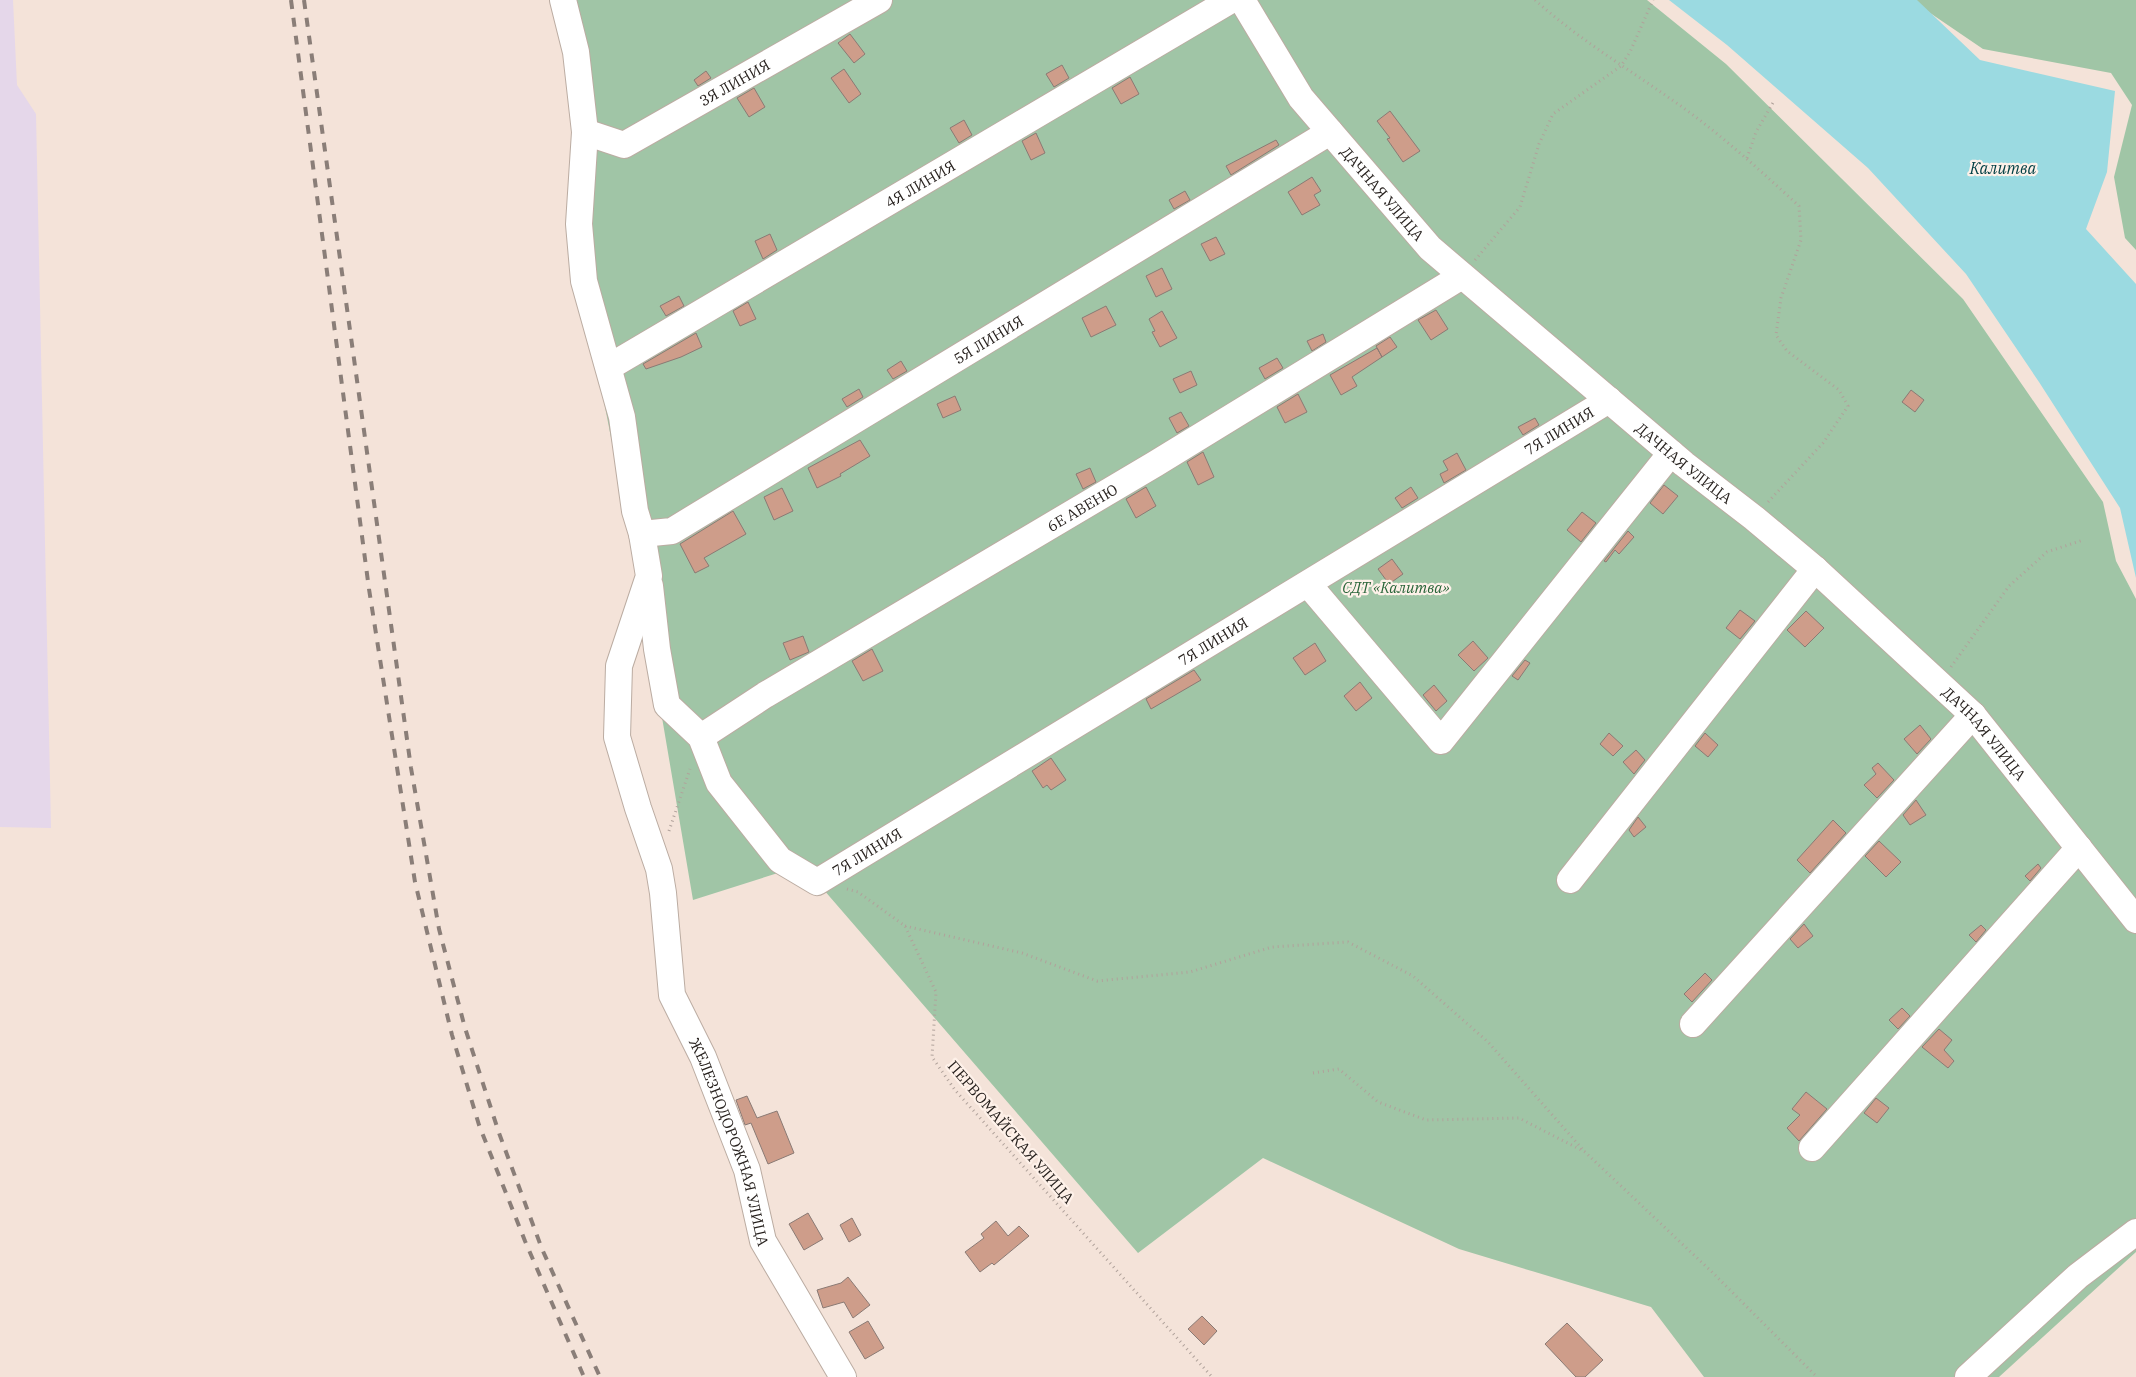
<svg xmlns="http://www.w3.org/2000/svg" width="2136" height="1377" font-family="'IBM Plex Serif',serif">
	<rect width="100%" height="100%" fill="#f4e3d9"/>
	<path fill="#e5d7ea" d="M0 0H13L17 85 36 114 51 828 0 827Z"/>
	<path fill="#a0c5a6" d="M552 0H1647L1726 64 1963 299 2103 502 2116 561 2136 599V1252L1999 1377H1704L1651 1307 1459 1249 1263 1158 1138 1253 817 882 781 872 693 900 637 570 575 254 584 109Z
		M1911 0H2136V250L2125 238 2114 177 2132 105 2111 73 1983 49Z"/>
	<path fill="#9bdae1" d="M1669 0H1917L1980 60 2115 91 2107 172 2086 229 2136 284V578L2120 508 2039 382 1966 274 1868 168 1727 45Z"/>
	<path fill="#ce9d8a" stroke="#8a7a74" d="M850 34 865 54 854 63 838 43Z
		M1062 65 1069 78 1054 87 1046 74Z
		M844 69 861 94 849 103 831 78Z
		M706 71 711 78 698 86 694 80Z
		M1130 77 1139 94 1121 104 1112 88Z
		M754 88 765 107 749 117 737 98Z
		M1390 111 1420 151 1403 162 1387 139 1390 138 1377 121Z
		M964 120 972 135 959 143 950 128Z
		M1036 133 1045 153 1031 160 1022 141Z
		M1276 140 1279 145 1231 175 1226 166Z
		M1312 177 1321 191 1314 195 1320 205 1302 215 1288 192Z
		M1185 191 1190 200 1174 209 1169 200Z
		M770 234 777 250 763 259 755 241Z
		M1216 237 1225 254 1210 261 1201 244Z
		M1162 268 1172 289 1156 297 1146 276Z
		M679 296 684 306 666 316 660 306Z
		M748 302 756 319 740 326 733 311Z
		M1106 306 1116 325 1091 337 1082 318Z
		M1436 310 1448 329 1431 340 1418 320Z
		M1162 311 1177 338 1160 347 1152 332 1155 331 1149 319Z
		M696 333 702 347 681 357 646 369 643 364Z
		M1323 334 1326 342 1312 351 1307 341Z
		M1390 337 1397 347 1382 357 1376 346Z
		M1377 348 1382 357 1352 377 1357 386 1341 395 1330 375Z
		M1277 358 1283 368 1265 379 1259 368Z
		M901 361 907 371 893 379 887 370Z
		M1191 371 1197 385 1180 393 1173 379Z
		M859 389 863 397 847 407 842 399Z
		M1911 390 1924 400 1915 412 1902 402Z
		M1298 394 1307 412 1285 423 1277 407Z
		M955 396 961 410 943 418 937 404Z
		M1181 412 1189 426 1177 433 1169 418Z
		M1535 418 1539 425 1523 435 1518 427Z
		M860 440 870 456 840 474 841 476 817 488 808 468Z
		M1203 452 1214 477 1198 485 1187 462Z
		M1457 453 1466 470 1444 483 1440 474 1448 470 1443 461Z
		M1090 468 1096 482 1083 489 1076 474Z
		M1664 485 1678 496 1663 514 1650 503Z
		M1146 487 1156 506 1136 518 1126 499Z
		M1411 487 1418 498 1402 508 1395 498Z
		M782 488 793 511 774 520 764 497Z
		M733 511 746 534 704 558 709 566 695 573 680 544Z
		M1582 512 1596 523 1581 542 1567 530Z
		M1628 531 1634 537 1619 554 1615 550 1606 562 1604 561Z
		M1392 559 1403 574 1389 584 1378 569Z
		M1740 610 1755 621 1740 639 1726 628Z
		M1806 611 1824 628 1805 647 1787 630Z
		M803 636 809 652 790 660 783 643Z
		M1473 641 1488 658 1474 671 1458 655Z
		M1315 643 1326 661 1305 675 1293 658Z
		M872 649 883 671 863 681 852 661Z
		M1525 660 1530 663 1518 680 1512 676Z
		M1194 670 1201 680 1151 709 1146 699Z
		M1360 682 1372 698 1356 711 1344 696Z
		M1434 685 1447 701 1436 711 1423 695Z
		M1920 725 1931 739 1917 754 1904 739Z
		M1609 733 1623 746 1613 756 1600 744Z
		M1705 733 1718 745 1708 757 1695 746Z
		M1636 750 1645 760 1634 774 1623 762Z
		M1051 758 1066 780 1051 790 1047 785 1043 788 1032 771Z
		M1878 763 1894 780 1877 798 1864 785 1876 774 1872 768Z
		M1916 800 1926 815 1910 825 1903 815Z
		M1638 817 1646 827 1634 837 1629 830Z
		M1833 820 1846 833 1810 873 1797 860Z
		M1879 841 1901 862 1886 877 1865 856Z
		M2038 864 2041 868 2030 881 2025 876Z
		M1804 924 1813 936 1798 948 1790 939Z
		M1981 925 1986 930 1976 942 1969 935Z
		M1705 973 1712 980 1692 1002 1684 994Z
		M1902 1008 1910 1016 1898 1029 1889 1020Z
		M1939 1029 1952 1040 1944 1050 1954 1061 1948 1068 1922 1047Z
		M1806 1092 1827 1109 1799 1141 1787 1128 1800 1115 1792 1109Z
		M747 1096 757 1118 777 1111 794 1153 768 1164 751 1123 745 1125 736 1100Z
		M1876 1098 1889 1108 1877 1123 1864 1113Z
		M808 1213 823 1239 804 1250 789 1224Z
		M852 1218 861 1235 849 1242 840 1225Z
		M996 1221 1008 1236 1019 1226 1029 1236 994 1265 992 1263 980 1272 965 1252 984 1238 981 1234Z
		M848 1277 870 1305 853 1318 844 1302 823 1308 817 1290 841 1283Z
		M1202 1316 1217 1331 1204 1345 1188 1329Z
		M868 1321 884 1348 865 1359 849 1332Z
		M1567 1323 1603 1360 1585 1377H1576L1545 1344Z"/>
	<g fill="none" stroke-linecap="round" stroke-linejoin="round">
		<g stroke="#bbaca2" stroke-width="28">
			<g id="minor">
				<path id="s1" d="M563 0 576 52 585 132 579 224 584 281 622 417 635 511 642 534 649 576 619 666 617 737 638 808 659 869 663 893 672 995 703 1057 747 1170 763 1241 843 1377"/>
				<path id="s2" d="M1242 0 1301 98 1430 248 1684 464 1754 518 1815 569 1973 715 2136 920"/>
				<path id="s3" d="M585 132 624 145 879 0"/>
				<path id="s4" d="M609 367 1231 0"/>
				<path id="s5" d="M642 534 672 531 1330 132"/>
				<path d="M1308 584 1441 741 1671 453"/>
				<path id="s6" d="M650 586 657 649 667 705 701 737 719 783 780 860 817 882 1609 400"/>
				<path id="s7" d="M701 737 765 695 1155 464 1462 276"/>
				<path d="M1570 880 1815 569"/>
				<path d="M1693 1024 1973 715"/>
				<path d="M1812 1148 2079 848"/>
				<path d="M1968 1377 2078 1276 2136 1232"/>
			</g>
		</g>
		<path stroke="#b0a29b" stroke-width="3" stroke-dasharray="1 4" stroke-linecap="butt" d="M1535 0C1583 43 1637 74 1689 112 1728 141 1763 173 1799 206L1801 240 1781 298 1776 335 1787 351 1839 390 1848 406 1823 443 1768 502
			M1747 158 1756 132 1774 101
			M1475 260 1520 207 1539 144 1553 114 1621 66 1630 52 1653 0
			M1951 667 2009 586 2047 552 2083 540
			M669 831 690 769
			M847 889 858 892 905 926 936 992 932 1057 955 1090 1212 1377
			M905 926 1022 953 1097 981 1190 972 1272 947 1348 942 1413 976 1488 1042 1585 1152
			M1313 1073 1339 1069 1378 1102 1426 1120 1519 1118 1585 1152 1713 1273 1817 1377"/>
		<use href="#minor" stroke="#fff" stroke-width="26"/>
		<path stroke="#8a7e78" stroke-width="4" stroke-dasharray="9 9" stroke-linecap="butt" d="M291 0 369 589 415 882 452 1035 479 1125 525 1241 584 1377
			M304 0 411 768 439 929 465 1028 499 1133 542 1249 600 1377"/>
	</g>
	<g text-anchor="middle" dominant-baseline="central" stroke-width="4.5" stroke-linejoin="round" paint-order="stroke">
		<g font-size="15" fill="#241e1b" stroke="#fef1e9">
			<text stroke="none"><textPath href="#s3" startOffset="168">3Я ЛИНИЯ</textPath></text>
			<text stroke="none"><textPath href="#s4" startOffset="361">4Я ЛИНИЯ</textPath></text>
			<text stroke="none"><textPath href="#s2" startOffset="240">ДАЧНАЯ УЛИЦА</textPath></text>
			<text stroke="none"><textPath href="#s5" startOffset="400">5Я ЛИНИЯ</textPath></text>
			<text stroke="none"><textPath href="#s6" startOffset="1226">7Я ЛИНИЯ</textPath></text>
			<text stroke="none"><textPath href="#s2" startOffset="645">ДАЧНАЯ УЛИЦА</textPath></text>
			<text stroke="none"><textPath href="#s7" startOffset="445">6Е АВЕНЮ</textPath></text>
			<text stroke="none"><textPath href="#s6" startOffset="821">7Я ЛИНИЯ</textPath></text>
			<text stroke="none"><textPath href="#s2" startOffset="1050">ДАЧНАЯ УЛИЦА</textPath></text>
			<text stroke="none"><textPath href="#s6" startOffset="416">7Я ЛИНИЯ</textPath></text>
			<text transform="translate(1011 1132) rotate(49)">ПЕРВОМАЙСКАЯ УЛИЦА</text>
			<text stroke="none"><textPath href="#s1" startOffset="1176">ЖЕЛЕЗНОДОРОЖНАЯ УЛИЦА</textPath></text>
		</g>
		<g font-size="15" font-style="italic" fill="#286438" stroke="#fef1e9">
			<text x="1396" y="587">СДТ «Калитва»</text>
		</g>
		<g font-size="16" font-style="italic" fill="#003e43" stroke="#fef1e9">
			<text x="2003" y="168">Калитва</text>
		</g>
	</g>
</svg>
